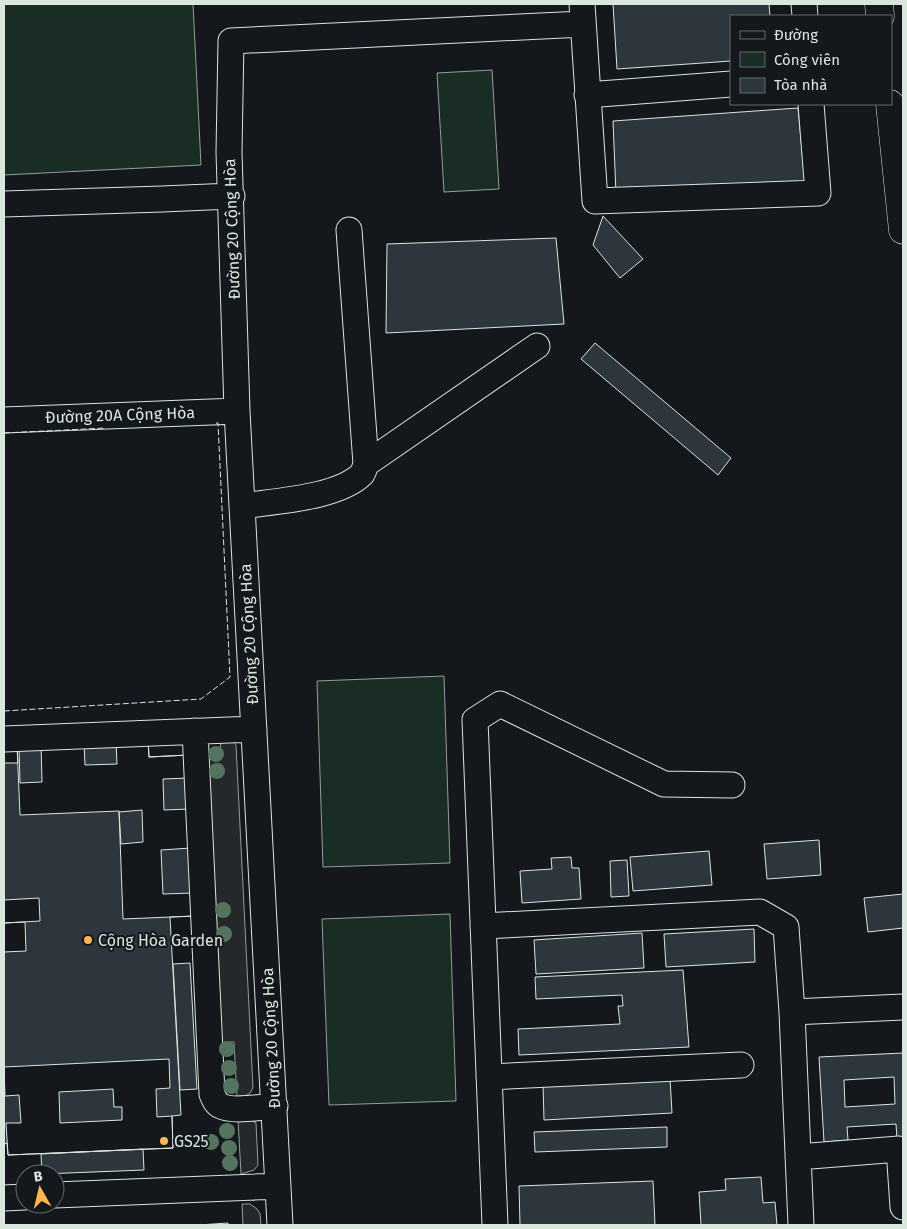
<svg xmlns="http://www.w3.org/2000/svg" width="907" height="1229" font-family="'Fira Sans',sans-serif">
	<rect width="100%" height="100%" fill="#14181c"/>
	<path fill="#1a2d24" stroke="#939e99" d="M4 4H193L201 165 4 175Z
		M492 70 499 189 444 192 437 73Z
		M444 676 450 863 323 867 317 681Z
		M450 914 456 1101 329 1105 322 919Z"/>
	<path fill="#24282b" stroke="#939e99" d="M220 735 231 738 236 745 253 1088 250 1093 244 1097 237 1098 234 1042 215 1043 201 756 221 755Z
		M238 1119 251 1120 256 1123 258 1165 254 1170 241 1174Z
		M242 1204H250L257 1209 260 1214 261 1225H243Z"/>
	<path fill="#2c363c" stroke="#d8e6dc" fill-rule="evenodd" d="M613 4H769L770 16H731V61L617 69Z
		M798 108 805 183 616 194 613 121Z
		M603 216 643 259 620 278 593 245Z
		M556 238 564 324 386 333 387 244Z
		M595 343 731 458 718 475 581 359Z
		M148 739 149 757 188 755 195 916 170 917 181 1115 172 1116 173 1148 8 1155 7 1143 4 1144V763H18L17 745Z
		M148 739 149 757 188 755 195 916 123 919 119 811 20 815 17 745Z
		M116 741 117 764 85 765 84 743Z
		M41 744 42 782 20 783 19 746Z
		M188 778 189 809 164 810 163 779Z
		M142 810 143 842 121 844 119 812Z
		M819 840 821 875 767 879 764 844Z
		M191 848 193 893 163 894 161 850Z
		M709 851 712 885 633 891 630 857Z
		M571 857 572 868H579L581 899 522 903 520 871 552 869 551 858Z
		M627 860 629 896 611 897 610 861Z
		M903 894V928L868 932 864 898Z
		M39 898 40 921 4 923V900Z
		M25 922 26 951 4 952V923Z
		M754 929 755 962 666 967 664 934Z
		M642 933 644 968 536 974 534 940Z
		M190 963 197 1089 180 1090 173 964Z
		M683 970 689 1047 519 1055 518 1029 620 1024 618 1006H623L622 995 536 999 535 977Z
		M903 1053V1139H897L896 1124 847 1127 848 1140 824 1142 819 1057ZM894 1077 895 1104 845 1107 844 1080Z
		M169 1059 170 1088 156 1089 157 1117 172 1116 173 1148 8 1155 6 1123H21L19 1095 5 1096 4 1067Z
		M670 1078 672 1113 544 1120 543 1084Z
		M113 1089 114 1107H122V1120L60 1123 59 1092Z
		M667 1127V1147L535 1152 534 1132Z
		M143 1149 144 1170 42 1174 41 1154Z
		M761 1177 763 1203 775 1202 777 1225H701L699 1192 726 1190 725 1179Z
		M653 1181 655 1225H520L519 1186Z
		M228 1223V1225H199Z"/>
	<g fill="none" stroke-linecap="round" stroke-linejoin="round">
		<g stroke="#d8e6dc" stroke-width="27">
			<path id="minor" d="M582 4 595 201 818 193 811 104
				M804 4 805 16
				M587 95 731 84
				M4 204 162 199 232 196
				M4 420 237 411
				M366 464 537 346
				M242 506C275 501 338 498 362 474 364 471 365 467 366 464L349 230
				M195 731 212 1094C214 1099 216 1104 221 1106 232 1112 262 1107 275 1106
				M4 739 254 729
				M483 926 760 912 786 927 792 1012 801 1225
				M792 1012 903 1007
				M489 1077 741 1065
				M798 1157 899 1149 903 1207
				M55 1195 278 1186
				M4 1198 25 1197
				M280 1225 237 411 229 152 231 41 583 24
				M495 1225 475 720 500 704 664 784 732 785"/>
		</g>
		<g stroke="#d8e6dc" stroke-width="29">
			<path id="major" d="M879 4 880 16
				M890 104 903 230"/>
		</g>
		<use href="#minor" stroke="#14181c" stroke-width="25"/>
		<use href="#major" stroke="#14181c" stroke-width="28"/>
		<path stroke="#d8e6dc" stroke-width="1" stroke-dasharray="6 2.5" stroke-linecap="butt" d="M4 433 106 428
			M4 711 201 699 230 677 218 423H216"/>
	</g>
	<g fill="#55745f">
		<circle cx="216" cy="754" r="8"/>
		<circle cx="217" cy="771" r="8"/>
		<circle cx="223" cy="910" r="8"/>
		<circle cx="224" cy="934" r="8"/>
		<circle cx="227" cy="1049" r="8"/>
		<circle cx="229" cy="1068" r="8"/>
		<circle cx="231" cy="1086" r="8"/>
		<circle cx="227" cy="1131" r="8"/>
		<circle cx="211" cy="1142" r="8"/>
		<circle cx="229" cy="1148" r="8"/>
		<circle cx="230" cy="1163" r="8"/>
	</g>
	<g fill="#ffb74d" stroke="#14181c" stroke-width="2">
		<circle cx="88" cy="940" r="5"/>
		<circle cx="164" cy="1141" r="5"/>
	</g>
	<g text-anchor="middle" dominant-baseline="central" stroke-width="4" stroke-linejoin="round" paint-order="stroke">
		<g font-size="16" fill="#d8e6dc" stroke="#14181c">
			<text transform="translate(232 229) rotate(-92)">Đường 20 Cộng Hòa</text>
			<text transform="translate(120 415) rotate(-2)">Đường 20A Cộng Hòa</text>
			<text transform="translate(249 634) rotate(-93)">Đường 20 Cộng Hòa</text>
			<text transform="translate(271 1038) rotate(-93)">Đường 20 Cộng Hòa</text>
		</g>
		<g font-size="16" fill="#d8e6dc" stroke="#14181c" text-anchor="start">
			<text x="98" y="940">Cộng Hòa Garden</text>
			<text x="174" y="1141">GS25</text>
		</g>
	</g>
	<rect width="907" height="1229" fill="none" stroke="#d8e6dc" stroke-width="10"/>
	<rect x="730" y="15" width="162" height="90" fill="#14181c" stroke="#626a69"/>
	<rect x="740" y="31" width="25" height="8" fill="#14181c" stroke="#626a69"/>
	<text x="774" y="40" font-size="15" fill="#d8e6dc">Đường</text>
	<rect x="740" y="52" width="25" height="15" fill="#1a2d24" stroke="#626a69"/>
	<text x="774" y="65" font-size="15" fill="#d8e6dc">Công viên</text>
	<rect x="740" y="78" width="25" height="15" fill="#2c363c" stroke="#626a69"/>
	<text x="774" y="90" font-size="15" fill="#d8e6dc">Tòa nhà</text>
	<g transform="translate(40 1189) rotate(352)"><circle r="24" fill="#14181c" stroke="#626a69"/>
	<path d="M0-4L9 19L0 12L-9 19Z" fill="#ffb74d"/>
	<text y="-8" font-size="14" font-weight="bold" text-anchor="middle" fill="#d8e6dc">B</text>
	</g>
</svg>
